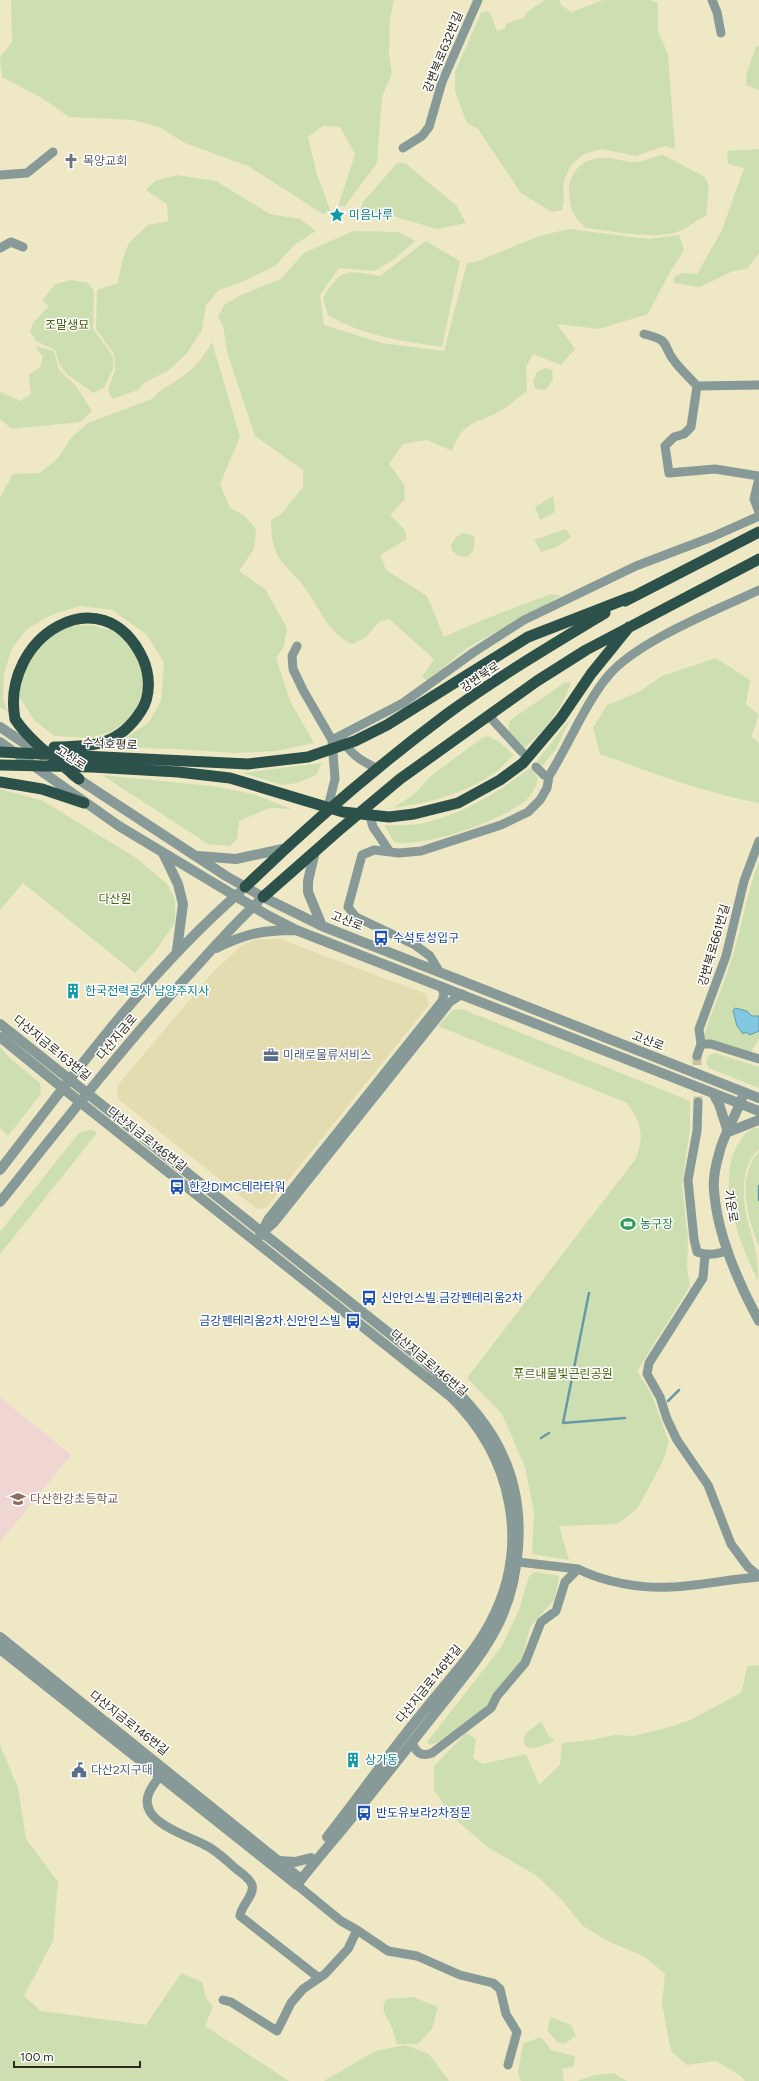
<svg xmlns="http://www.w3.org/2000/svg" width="759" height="2081" font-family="Figtree,'Noto Sans KR',sans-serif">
	<rect width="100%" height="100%" fill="#eee8c5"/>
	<path fill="#e4dcb1" d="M257 939H280L426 994 429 1005 266 1208 257 1209 118 1099 117 1086 214 971 241 946Z"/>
	<path fill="#f0d6d3" d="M0 1397 71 1455 0 1542Z"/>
	<path fill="#cddfb0" d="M11 0H394L390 19 389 54 392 73 382 97 377 163 345 206 338 207 355 154 340 127 323 126 308 137 317 175 331 212 323 214 248 166 185 143 161 128 133 120 69 117 42 98 2 77 0 57 12 42Z
		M545 0H559L562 6 572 12 603 0H650L658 3V32L668 54 675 149 664 146 636 156 602 149 584 154 571 165 563 183 564 200 562 210 552 212 521 193 478 129 467 123 455 91V72L481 13 488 11C494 18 493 25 498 31L505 28 507 23 523 18 527 12Z
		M756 46H759V90L746 85 747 73Z
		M759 149V253L747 269 733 271 700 287 674 283V277L682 273 697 274 722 230 744 168 728 164 727 151Z
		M663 155 705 177 709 187 706 216C697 220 690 226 682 230 659 241 611 231 586 228 574 219 570 209 569 194 568 174 581 158 602 158 612 157 623 162 633 162 642 163 653 156 663 155Z
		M398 162 406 164 456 205 466 223 437 229 379 212H360L363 202Z
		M177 175 216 181 270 214 300 219 316 231 294 245 275 266 242 282 219 290 206 305 202 330 187 353 169 370 144 383 138 390 112 399 108 390 115 370 114 354 96 329 97 290 118 283 122 261 129 243 148 225 168 221 167 204 146 190 155 181Z
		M569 229 649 239 679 235 684 250 669 274 648 314 599 329 557 324 575 349 561 365 533 354 526 367 527 391C519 397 511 404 502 410 477 425 464 418 452 451L427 440 403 444 389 464 404 484 405 499 390 515 404 529 407 539 380 555 386 570 427 596 444 637 485 619 551 594 561 596 467 648 427 681 422 677 434 659 389 619 379 622 366 637 353 644C328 636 318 603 302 584 295 575 283 566 278 556 272 545 271 532 271 520L282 513 303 487V470L255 436 227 352 223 325 218 317 224 305 241 295 281 279 304 253 353 231 399 232 415 241 393 260 374 271 339 268 320 295 324 325 382 343 444 351 467 263 478 261 539 236Z
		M426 241 460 261 442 347C402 341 363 336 328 315L323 299C341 266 348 271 380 276Z
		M72 280 88 283 94 291 93 329 113 356V369L104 388 93 393C83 384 67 378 60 365 58 361 57 355 55 350L36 341 30 332 33 323 49 306 42 301 55 284Z
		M212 342 240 437 220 484 230 508 244 515 256 529 254 549 239 571 265 589 287 628 284 646 276 658 290 701 314 743 276 751 234 753 177 749 112 747 148 723 161 701 164 662 146 634 112 610 80 606 51 615 26 630 12 648 4 674 3 699 8 712 0 707V497L13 474 40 473 58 458 72 437 88 423 152 399C160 389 171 385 182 377 194 369 205 355 212 342Z
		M35 346 54 351 59 370 76 386 92 411 80 422 12 429 0 419V392L20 401 31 394 29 375 40 367 43 357Z
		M545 368 552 370 553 380 546 389 541 390 535 388 533 380 537 372Z
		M553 496 555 512 540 520 535 507Z
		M566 529 571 537 557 547 541 552 534 540Z
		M463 533 474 536C475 546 475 552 466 557L459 556 452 551 451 545 456 537Z
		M91 625 111 630 132 644 143 663 145 686 137 708 127 721 110 732 88 738 55 736 35 721 20 698 21 669 31 649 68 626Z
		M716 658 750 680 746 704 759 715 751 737 759 743V803C705 793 652 773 600 754L593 728 607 705 639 692 662 676Z
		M571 682C564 706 544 732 524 748L509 731V721L564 683Z
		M570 719 556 749 542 766 537 761Z
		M488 736 498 741 514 755C507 761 501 769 493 774 463 794 429 803 393 808L413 795 433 774 481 739Z
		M322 763 316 775 297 783 283 785 242 773Z
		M530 768 538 778C537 786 531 796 525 801 500 821 425 848 394 842L384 825C397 825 412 826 424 823 464 813 498 793 530 768Z
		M102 775 212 786 253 794 292 809 270 808 239 821 237 839 230 846 208 844Z
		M0 789 43 801 138 859 168 885 175 900V923L156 950 135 973 23 883 0 910Z
		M759 861V1039L750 1053 703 1039C711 1011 724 986 732 958 742 926 747 893 759 861Z
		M462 1009 690 1101V1129L682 1184 688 1239 687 1267 690 1286 637 1371 652 1395 669 1442 662 1463 637 1509 617 1524 559 1526 569 1560 532 1554 534 1513 525 1467 502 1414 467 1378 635 1160C645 1136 642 1124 627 1103L438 1026 453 1010Z
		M0 1047 12 1060 40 1083 41 1094 8 1136 0 1128Z
		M715 1053 759 1067V1088L709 1068 706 1063 709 1055Z
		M754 1128H759V1149C740 1166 742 1199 748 1222 754 1241 759 1261 758 1281 740 1243 716 1185 737 1146 742 1138 745 1132 754 1128Z
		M92 1129 97 1133 0 1254V1232L79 1133Z
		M759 1151V1246C747 1217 736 1178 759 1151Z
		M535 1572 559 1576 555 1599 530 1627 521 1662 490 1705 440 1741 430 1745 427 1742 502 1646 519 1610 529 1576Z
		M759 1665V2081H745L741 2076 716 2061 687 2065 671 2051 662 2003 665 1974 645 1957 606 1940 583 1926 561 1899 537 1876 486 1846 452 1816 434 1790V1766L466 1733 476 1739 473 1758 483 1764 526 1754 539 1785 560 1765 562 1743 591 1740 614 1735 634 1736 673 1726 692 1719 737 1695 742 1691 747 1666Z
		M541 1721 548 1735 555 1741 536 1748H529L524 1744C522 1731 533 1730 541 1721Z
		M0 1745 18 1788 26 1839 58 1882 53 1941 24 1996 41 2011 146 2025 181 1973 202 1982 206 1998 213 2006 205 2026 289 2081H0Z
		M413 1997 438 2007 432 2029 418 2044H397C395 2038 394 2033 392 2028 388 2017 378 2010 387 1999Z
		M551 2017 571 2025 576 2036 564 2044 557 2042 547 2030Z
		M541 2037 551 2050 575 2056 574 2066 562 2069 564 2081H521L518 2072 523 2044Z
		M405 2045 429 2054 449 2081H324L375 2051Z
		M614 2073 627 2081H577L595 2075Z"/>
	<path fill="#82c8e2" stroke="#6899a7" d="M735 1008 747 1011 752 1016H759V1031L750 1035 746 1032 743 1034 737 1026 733 1011Z"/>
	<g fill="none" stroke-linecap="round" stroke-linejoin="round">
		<path stroke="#6899a7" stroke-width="2.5" d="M759 1186V1200
			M589 1293 563 1423 625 1418
			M668 1401 679 1390
			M541 1438 549 1433"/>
		<path stroke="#c7c2a3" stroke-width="9" stroke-dasharray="9 4.5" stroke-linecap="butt" d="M697 1056 698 1102"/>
		<path stroke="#889a97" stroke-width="9" d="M712 0 717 12 721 33
			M403 148 422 136 429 127 442 82 478 0
			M0 175 27 173 53 152
			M0 248 11 242 23 247
			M644 334C673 341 661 345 675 362 682 371 690 378 697 386L759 385
			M697 386 691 427 684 434 674 437 665 446 669 473 715 469 759 476
			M759 478 754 499 759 512
			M297 646 292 656 293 669 303 690 332 740 335 779 327 811
			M488 715 522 752
			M341 739C353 756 360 760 378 769
			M332 740 403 703 474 652 524 620 636 566 712 537 759 516
			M536 767 544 775 549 776C568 746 586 702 608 676 637 641 717 610 759 590
			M368 809 373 827 390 852
			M439 971 430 956 415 945 356 917 348 907 362 855 374 850 399 853 421 851 501 825 528 812 540 800 547 788 549 776
			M701 1044H711L759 1059
			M697 1056 701 1044 699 1029 726 956 744 881 759 841
			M698 1102 697 1131 688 1180 694 1239 697 1252C708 1256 716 1254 728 1251
			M265 1231 274 1223 450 1002 462 994
			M259 1237 268 1219 442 1001 444 994 441 986
			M705 1255 703 1278 649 1363 647 1374 660 1397 667 1419 677 1440 708 1485 731 1544 748 1567 759 1576
			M510 1561 578 1569
			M412 1742C416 1753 421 1757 432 1753L491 1708 497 1696 525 1663 541 1622 556 1611 565 1582 578 1569C604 1582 641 1589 671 1587 700 1586 729 1579 759 1577
			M164 1771C159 1778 152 1785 149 1793 137 1821 186 1835 203 1844 215 1849 225 1859 235 1868 240 1872 250 1878 252 1885 255 1895 241 1905 240 1916L319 1978
			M357 1930 388 1951 417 1956 460 1975 493 1983 500 1989 506 2014 517 2032 508 2065
			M223 2000 231 2002 277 2031 291 2003 303 1989 325 1974 348 1949 357 1930 341 1921 297 1885"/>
		<path stroke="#889a97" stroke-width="10" d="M0 727 42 755
			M0 742 119 826 267 915 296 930 759 1111
			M72 775 226 876 263 897 322 926 759 1098
			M315 851 308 881V892L322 926
			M163 853 178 884 183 904 177 950
			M198 856 236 859 287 848
			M216 948C245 934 262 930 295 930
			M0 1024 414 1353C479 1406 525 1458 518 1548 516 1575 510 1601 498 1625 481 1659 455 1687 432 1717 406 1750 380 1783 354 1815 335 1839 315 1861 297 1885L0 1649
			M0 1037 80 1102 450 1396C512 1456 532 1545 490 1623 471 1658 443 1686 419 1717 387 1756 358 1798 327 1837
			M713 1093 719 1104 728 1132
			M742 1098C736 1116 723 1135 719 1154 716 1164 713 1179 714 1190 717 1235 738 1282 759 1321
			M728 1132 759 1120
			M0 1170C75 1073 147 973 240 892
			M0 1202C60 1127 119 1052 183 981 208 954 231 927 258 902
			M0 1637 297 1876
			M280 1861 295 1862 311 1858"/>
		<path stroke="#2c504a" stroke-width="11" d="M625 601 759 532
			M54 747C92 746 118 747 141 711 151 696 150 675 143 659 103 573 0 637 15 719 29 741 59 762 79 779
			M0 752 248 764 308 757 355 741 387 725 528 637 631 597
			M0 765 92 767 178 772 230 778 343 812 389 817 414 814 458 803 500 780 523 763 561 718 591 674 629 627
			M0 782 42 789 84 803
			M245 887C309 825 376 767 447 714 498 677 552 645 605 613
			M263 897 338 831 400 779 537 681 586 650 759 559"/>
	</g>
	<defs>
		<g id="church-bare" transform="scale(1.2)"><path d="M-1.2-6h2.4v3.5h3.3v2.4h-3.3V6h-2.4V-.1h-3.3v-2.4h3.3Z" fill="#6b7280" stroke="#fff" stroke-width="2.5" paint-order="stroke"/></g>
		<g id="sight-bare" transform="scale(1.2)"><path d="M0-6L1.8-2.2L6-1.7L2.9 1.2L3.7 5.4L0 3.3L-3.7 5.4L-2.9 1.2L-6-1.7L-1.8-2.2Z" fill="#0f9aa8" stroke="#fff" stroke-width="2.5" paint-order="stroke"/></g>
		<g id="bus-bare" transform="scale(1.2)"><path d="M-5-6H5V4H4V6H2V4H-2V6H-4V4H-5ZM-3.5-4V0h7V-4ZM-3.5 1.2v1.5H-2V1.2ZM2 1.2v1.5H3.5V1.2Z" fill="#1a4fb4" stroke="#fff" stroke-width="2.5" paint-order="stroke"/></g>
		<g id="building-bare" transform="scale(1.2)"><path d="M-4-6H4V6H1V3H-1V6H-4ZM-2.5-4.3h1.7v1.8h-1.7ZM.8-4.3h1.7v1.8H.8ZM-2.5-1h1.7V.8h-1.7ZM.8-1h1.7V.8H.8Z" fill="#0f9aa8" stroke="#fff" stroke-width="2.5" paint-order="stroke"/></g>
		<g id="office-bare" transform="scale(1.2)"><path d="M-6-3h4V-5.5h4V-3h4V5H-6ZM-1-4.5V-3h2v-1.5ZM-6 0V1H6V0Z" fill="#5c6f8a" stroke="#fff" stroke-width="2.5" paint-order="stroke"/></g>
		<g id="stadium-bare" transform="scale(1.2)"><path d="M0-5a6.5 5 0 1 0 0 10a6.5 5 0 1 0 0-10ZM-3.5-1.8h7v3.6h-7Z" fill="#2e9e5b" stroke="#fff" stroke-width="2.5" paint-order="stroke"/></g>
		<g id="school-bare" transform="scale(1.2)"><path d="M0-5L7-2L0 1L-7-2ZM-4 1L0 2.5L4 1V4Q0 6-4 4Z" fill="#8d6e63" stroke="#fff" stroke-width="2.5" paint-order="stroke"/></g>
		<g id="civic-bare" transform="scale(1.2)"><path d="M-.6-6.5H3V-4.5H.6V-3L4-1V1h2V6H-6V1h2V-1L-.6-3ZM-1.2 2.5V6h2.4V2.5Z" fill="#5c6f8a" stroke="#fff" stroke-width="2.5" paint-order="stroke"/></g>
	</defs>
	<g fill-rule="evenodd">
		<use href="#church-bare" x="71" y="161"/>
		<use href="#sight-bare" x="337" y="215"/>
		<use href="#bus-bare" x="381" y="938"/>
		<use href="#building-bare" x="73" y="991"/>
		<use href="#office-bare" x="271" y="1055"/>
		<use href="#bus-bare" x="177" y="1187"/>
		<use href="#stadium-bare" x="628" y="1224"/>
		<use href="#bus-bare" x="369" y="1298"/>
		<use href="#bus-bare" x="353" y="1321"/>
		<use href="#school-bare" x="18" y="1499"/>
		<use href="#building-bare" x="353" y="1760"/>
		<use href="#civic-bare" x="79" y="1770"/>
		<use href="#bus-bare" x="364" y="1813"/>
	</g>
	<g text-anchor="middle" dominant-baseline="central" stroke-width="3" stroke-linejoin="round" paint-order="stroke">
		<g font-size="12" fill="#2c2a1c" stroke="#fff">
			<text transform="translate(443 52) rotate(-68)">강변북로632번길</text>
			<text transform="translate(480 677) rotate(-34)">강변북로</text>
			<text transform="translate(110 744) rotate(3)">수석호평로</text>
			<text transform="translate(71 758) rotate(33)">고산로</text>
			<text transform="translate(347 921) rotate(21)">고산로</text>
			<text transform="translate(714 945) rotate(-74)">강변북로661번길</text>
			<text transform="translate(117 1037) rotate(-50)">다산지금로</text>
			<text transform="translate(648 1041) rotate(21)">고산로</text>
			<text transform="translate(52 1048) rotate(39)">다산지금로163번길</text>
			<text transform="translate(147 1139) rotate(38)">다산지금로146번길</text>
			<text transform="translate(731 1206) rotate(81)">가운로</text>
			<text transform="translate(429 1363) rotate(40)">다산지금로146번길</text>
			<text transform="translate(429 1684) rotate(-51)">다산지금로146번길</text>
			<text transform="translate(129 1723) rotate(38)">다산지금로146번길</text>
		</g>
		<g font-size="12" fill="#5b616d" stroke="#fff" text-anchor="start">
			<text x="83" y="161">목양교회</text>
		</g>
		<g font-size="12" fill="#0d838f" stroke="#fff" text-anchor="start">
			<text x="349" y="215">미음나루</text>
			<text x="85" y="991">한국전력공사 남양주지사</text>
			<text x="365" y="1760">상가동</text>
		</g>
		<g font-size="12" fill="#4a620d" stroke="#fff">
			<text x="67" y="325">조말생묘</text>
			<text x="115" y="899">다산원</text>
			<text x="563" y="1374">푸르내물빛근린공원</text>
		</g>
		<g font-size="12" fill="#164399" stroke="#fff" text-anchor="start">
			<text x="393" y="938">수석토성입구</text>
			<text x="189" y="1187">한강DIMC테라타워</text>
			<text x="381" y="1298">신안인스빌.금강펜테리움2차</text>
			<text x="341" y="1321" text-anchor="end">금강펜테리움2차.신안인스빌</text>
			<text x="376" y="1813">반도유보라2차정문</text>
		</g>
		<g font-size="12" fill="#4e5e75" stroke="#fff" text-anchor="start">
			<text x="283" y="1055">미래로물류서비스</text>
			<text x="91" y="1770">다산2지구대</text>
		</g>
		<g font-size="12" fill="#27864d" stroke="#fff" text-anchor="start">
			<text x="640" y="1224">농구장</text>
		</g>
		<g font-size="12" fill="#785e54" stroke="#fff" text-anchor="start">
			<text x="30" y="1499">다산한강초등학교</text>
		</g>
	</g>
	<path d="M14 2061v6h126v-6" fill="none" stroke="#2c2a1c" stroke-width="2"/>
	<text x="20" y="2061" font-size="12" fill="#2c2a1c" stroke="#ffffff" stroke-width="3" paint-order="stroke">100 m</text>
</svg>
